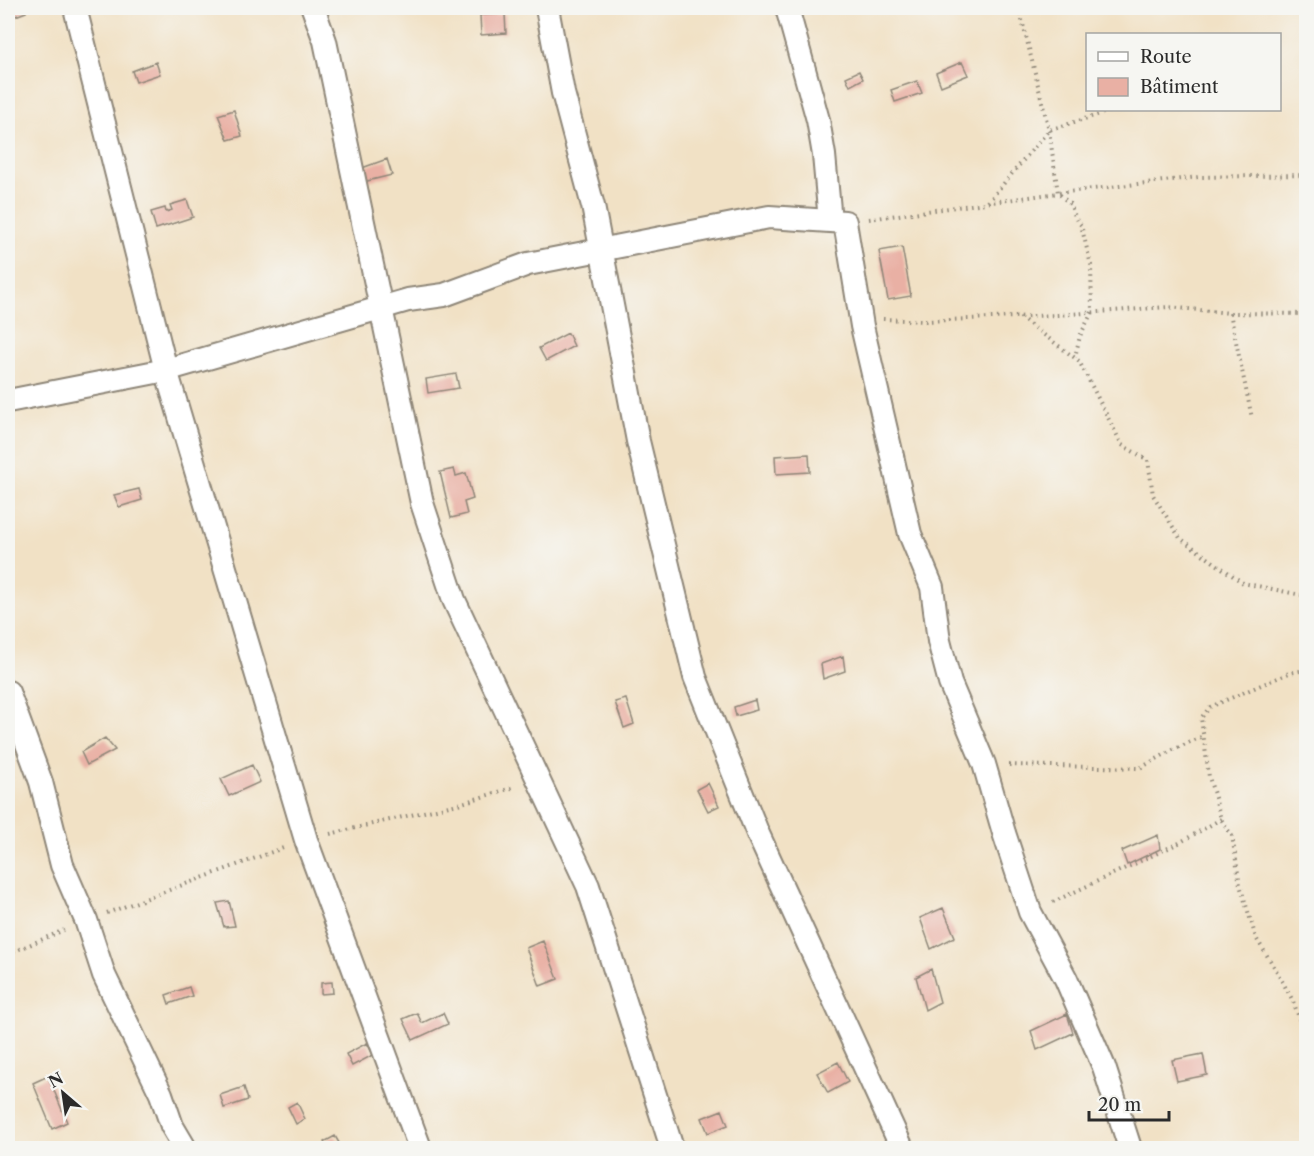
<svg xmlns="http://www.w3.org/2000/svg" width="1314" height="1156" font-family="'Libre Caslon Text',serif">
	<rect width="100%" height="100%" fill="#f6f6f2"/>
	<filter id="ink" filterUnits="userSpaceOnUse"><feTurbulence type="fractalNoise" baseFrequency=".0167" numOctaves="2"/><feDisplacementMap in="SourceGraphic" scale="12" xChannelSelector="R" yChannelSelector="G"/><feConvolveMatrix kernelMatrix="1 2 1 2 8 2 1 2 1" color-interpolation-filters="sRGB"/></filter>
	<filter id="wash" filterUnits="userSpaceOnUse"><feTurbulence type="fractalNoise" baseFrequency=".008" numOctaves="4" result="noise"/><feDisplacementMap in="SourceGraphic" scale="24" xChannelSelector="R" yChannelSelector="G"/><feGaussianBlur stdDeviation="1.35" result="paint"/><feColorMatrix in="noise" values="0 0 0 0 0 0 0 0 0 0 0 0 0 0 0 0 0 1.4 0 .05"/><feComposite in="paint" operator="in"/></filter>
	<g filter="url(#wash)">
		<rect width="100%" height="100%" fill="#f1e1c5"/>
		<g id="blocks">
			<path fill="#e9b0a4" d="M8 8H24L26 12 8 19Z
				M505 14 506 33 481 35 480 15Z
				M156 62 160 74 136 82 132 71Z
				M962 62 968 75 941 86 936 73Z
				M859 71 863 79 850 86 846 77Z
				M917 81 922 93 895 102 891 90Z
				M234 110 242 136 228 140 218 115Z
				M387 159 392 175 367 181 362 168Z
				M187 200 193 217 156 229 151 212 165 208 166 212 172 210 170 205Z
				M902 247 911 296 888 300 879 251Z
				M568 333 574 346 546 361 539 348Z
				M456 374 459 388 428 393 426 379Z
				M809 454 810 472 776 474 775 456Z
				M454 469 456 476 466 473 473 499 464 502 467 514 451 518 440 472Z
				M139 489 142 500 119 507 114 495Z
				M843 656 845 671 823 679 821 664Z
				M626 699 634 724 624 728 615 702Z
				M755 700 757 710 736 716 734 707Z
				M105 738 115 750 87 765 81 752Z
				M252 765 260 782 229 796 221 779Z
				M708 783 719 806 708 811 697 789Z
				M1158 835 1160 849 1127 865 1122 851Z
				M229 901 235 926 224 927 217 903Z
				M943 908 955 937 931 949 920 918Z
				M543 941 558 979 540 986 526 948Z
				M931 969 940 1002 925 1010 916 977Z
				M332 982 333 993 321 994V983Z
				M189 987 192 996 169 1004 166 995Z
				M417 1013 422 1023 443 1013 448 1024 413 1040 403 1019Z
				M1067 1014 1073 1033 1037 1050 1031 1031Z
				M367 1043 373 1055 352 1066 346 1054Z
				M1203 1054 1207 1075 1177 1081 1172 1060Z
				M838 1062 848 1082 828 1093 817 1073Z
				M48 1076 67 1122 52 1129 33 1083Z
				M244 1087 248 1100 224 1108 220 1095Z
				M297 1102 305 1119 296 1124 288 1107Z
				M722 1110 728 1125 708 1133 702 1118Z
				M335 1136 342 1148H328L324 1142Z"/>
		</g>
	</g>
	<g filter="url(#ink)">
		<use href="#blocks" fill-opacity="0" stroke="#8e8678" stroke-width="1.5"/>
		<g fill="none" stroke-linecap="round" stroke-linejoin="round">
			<g stroke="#8e8678" stroke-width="26">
				<path id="street" d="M75 8 166 370 306 840 420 1148
					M313 8 325 41 422 503 454 600 588 886 672 1148
					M547 8 563 93 593 206 638 441 695 677 758 834 902 1148
					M787 8 818 120 824 155 830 221
					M8 401 166 370 408 300 444 295 528 264 769 217 845 222 862 326 910 534 932 587 939 641 950 683 984 764 1004 833 1030 912 1066 979 1104 1067 1130 1148
					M8 692 41 782 62 865 86 920 104 975 161 1094 172 1126 185 1148"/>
			</g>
			<path stroke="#8e8678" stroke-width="4" stroke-dasharray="1.5 4.5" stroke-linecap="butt" d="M1019 8 1049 130 1058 193 1070 204 1077 221 1081 225 1091 265 1092 312 1080 336 1075 357
				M988 202 1049 130 1113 110
				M869 219 1058 193 1199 177 1306 175
				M1230 313 1252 418
				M1020 317 1079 361 1122 445 1148 460 1153 495 1180 538 1243 583 1306 596
				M883 319 926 321 1057 315 1168 307 1230 313 1306 314
				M1306 670 1289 673 1210 707 1201 718 1209 777 1221 819 1232 836 1240 885 1256 938 1275 968 1293 1001 1306 1037
				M1009 765 1140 768 1173 750 1203 736
				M330 834 462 803 515 787
				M1053 902 1179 843 1221 819
				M107 913 283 848
				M8 954 64 930"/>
			<use href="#street" stroke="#fff" stroke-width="22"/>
		</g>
	</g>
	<rect width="1314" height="1156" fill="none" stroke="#f6f6f2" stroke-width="30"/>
	<rect x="1086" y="33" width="195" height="78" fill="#f6f6f2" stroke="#a5a5a2" stroke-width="1.5"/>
	<rect x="1098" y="52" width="30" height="9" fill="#ffffff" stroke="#a5a5a2" stroke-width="1.5"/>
	<text x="1140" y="63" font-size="18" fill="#2b2b2b">Route</text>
	<rect x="1098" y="78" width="30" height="18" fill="#e9b0a4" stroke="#a5a5a2" stroke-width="1.5"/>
	<text x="1140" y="93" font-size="18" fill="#2b2b2b">Bâtiment</text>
	<g transform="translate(63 1093) rotate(331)" stroke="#f6f6f2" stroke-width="4.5" paint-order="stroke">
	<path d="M0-4.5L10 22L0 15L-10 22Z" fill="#2b2b2b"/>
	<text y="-9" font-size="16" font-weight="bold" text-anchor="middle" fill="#2b2b2b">N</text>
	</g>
	<path d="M1089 1111v9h80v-9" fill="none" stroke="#2b2b2b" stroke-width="3"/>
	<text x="1098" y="1111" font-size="18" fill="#2b2b2b" stroke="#f6f6f2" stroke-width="4.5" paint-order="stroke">20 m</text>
</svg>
